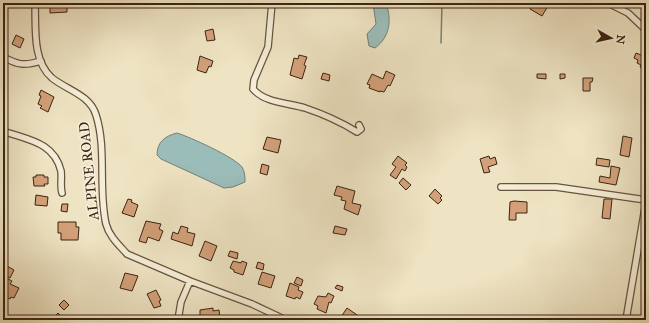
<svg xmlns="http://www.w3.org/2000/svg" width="649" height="323" font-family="'IM FELL Great Primer',serif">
	<rect width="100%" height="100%" fill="#eee3c2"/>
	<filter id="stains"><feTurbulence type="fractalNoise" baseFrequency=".005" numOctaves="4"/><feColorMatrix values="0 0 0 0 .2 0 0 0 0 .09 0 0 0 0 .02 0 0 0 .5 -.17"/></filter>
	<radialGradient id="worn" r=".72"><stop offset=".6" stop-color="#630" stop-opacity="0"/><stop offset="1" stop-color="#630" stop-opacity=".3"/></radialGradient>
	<path fill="#9bbdba" stroke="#748077" d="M373 3H386C392 20 390 37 375 48L369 46 367 34 376 24Z
		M177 133C190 137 234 157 242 167 245 172 245 177 245 182L233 187 224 188 161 159 157 155C157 142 165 136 177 133Z"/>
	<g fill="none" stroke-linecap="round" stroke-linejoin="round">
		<path stroke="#748077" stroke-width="1.5" d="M441 43 442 3"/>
	</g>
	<path fill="#d3a079" stroke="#3a2412" d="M50 3H67V12L50 13Z
		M533 3 541 5 542 3 548 6 542 16 530 9Z
		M213 29 215 40 207 41 205 31Z
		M16 35 24 39 20 48 12 44Z
		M636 53 646 57V67L644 66 643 69 640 67 641 65 637 63 638 60 634 58Z
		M299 55 307 57 304 65 306 66 302 79 290 75 294 58 298 59Z
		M200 56 213 61 211 67 209 66 206 73 197 70Z
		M386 71 395 75 390 86 388 85 384 92 380 91V92L369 88 370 85 367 84 372 74 383 79Z
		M323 73 330 75 329 81 321 79Z
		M537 74H546V79L537 78Z
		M560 74H565V78L560 79Z
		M583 78H593L592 82H590V91H583Z
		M41 90 54 97 48 112 40 108 42 106 38 104 41 96 39 95Z
		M623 136 632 138 629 157 620 155Z
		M267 137 281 140 278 153 263 149Z
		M398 156 407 163 405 165 407 167 405 171 402 169 396 179 390 175 396 167 392 164Z
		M489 156 490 159 495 157 497 164 488 167 490 172 484 173 480 159Z
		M597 158 610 160 609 167 596 165Z
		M262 164 269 166 267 175 260 173Z
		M611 166 620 168 616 185 599 182 600 176 610 178Z
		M36 175H44V177H48V184H44L45 186H34L33 177H36Z
		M403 178 411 185 406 190 399 183Z
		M337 186 355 191 352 203 361 205 358 215 344 209 346 201 341 200 342 197 334 195Z
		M435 189 442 196 440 198 442 200 438 204 429 196Z
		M36 195 48 197 47 206 35 205Z
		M128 199 132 200 131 202 138 205 134 217 122 213Z
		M604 199H612L610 219 602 218Z
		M514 201 527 202V213H516V220H509L510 202Z
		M62 204H68L67 212 61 211Z
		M146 221 161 224 159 229 163 231 159 241 148 237 146 243 139 241Z
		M58 222H76V227H79L78 240H61V233H58Z
		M181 226 188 228 187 232 195 234 192 246 171 239 173 232 178 234Z
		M335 226 347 229 345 235 333 233Z
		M205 241 217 246 211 261 199 256Z
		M230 251 238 253 237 259 228 256Z
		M233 261 241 263 242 261 247 263 243 275 234 272V270L230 268Z
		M258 262 264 264 263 270 256 268Z
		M7 266 14 270 10 278 3 274Z
		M262 272 275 276 271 288 258 284Z
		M125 273 138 276 132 291 120 288Z
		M297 277 303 280 301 286 294 283Z
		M8 279 12 281 10 284 19 288 14 298 11 297 10 299 4 296 5 294 3 293Z
		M290 283 299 287 298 290 303 292 300 299 296 297 295 299 286 296Z
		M337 285 343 287 342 291 335 288Z
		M156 290 161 300 159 301 161 306 154 308 147 294Z
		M328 293 334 296 331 303 329 302 326 313 317 309 318 306 314 304 318 296 326 297Z
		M64 300 69 305 64 310 59 305Z
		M213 308V311L219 310 220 318 200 320V310Z
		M347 308 360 317 358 320H347L341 317Z
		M58 313 63 318 61 320H51Z"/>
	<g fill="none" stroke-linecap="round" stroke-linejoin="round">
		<g stroke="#67543e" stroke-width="8">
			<path id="street" d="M35 3C36 27 32 61 52 78 67 90 90 95 96 115 107 149 98 189 106 224 109 236 119 245 127 254L190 281 252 304 286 320
				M272 3 268 47 254 80 253 89C265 103 289 103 305 108 323 114 341 122 357 132L361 129 359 125
				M608 3 628 13 646 30
				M3 57C18 65 24 66 41 61
				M3 131C28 140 54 142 61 171 62 179 60 186 62 193
				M501 187H556L646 200
				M3 318 7 320
				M178 320 181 302 190 281
				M626 320 646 202"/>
		</g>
		<use href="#street" stroke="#f4edd7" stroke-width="5.5"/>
	</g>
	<g text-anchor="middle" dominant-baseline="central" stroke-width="3.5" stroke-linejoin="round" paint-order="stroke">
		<g font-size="14" fill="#3a2412" stroke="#f4edd7">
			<text transform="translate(89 171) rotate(-96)">ALPINE ROAD</text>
		</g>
	</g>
	<rect width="649" height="323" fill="none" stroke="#eee3c2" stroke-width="16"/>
	<rect x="4" y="4" width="641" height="315" fill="none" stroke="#3a2412" stroke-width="2"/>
	<rect x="8" y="8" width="633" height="307" fill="none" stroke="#3a2412"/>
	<g transform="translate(611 38) rotate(98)" stroke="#f4edd7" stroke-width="3" paint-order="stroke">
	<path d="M0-3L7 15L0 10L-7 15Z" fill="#3a2412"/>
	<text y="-6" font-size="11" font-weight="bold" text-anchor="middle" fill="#3a2412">N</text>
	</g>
	<rect width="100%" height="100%" filter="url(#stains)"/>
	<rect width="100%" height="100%" fill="url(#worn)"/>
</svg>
